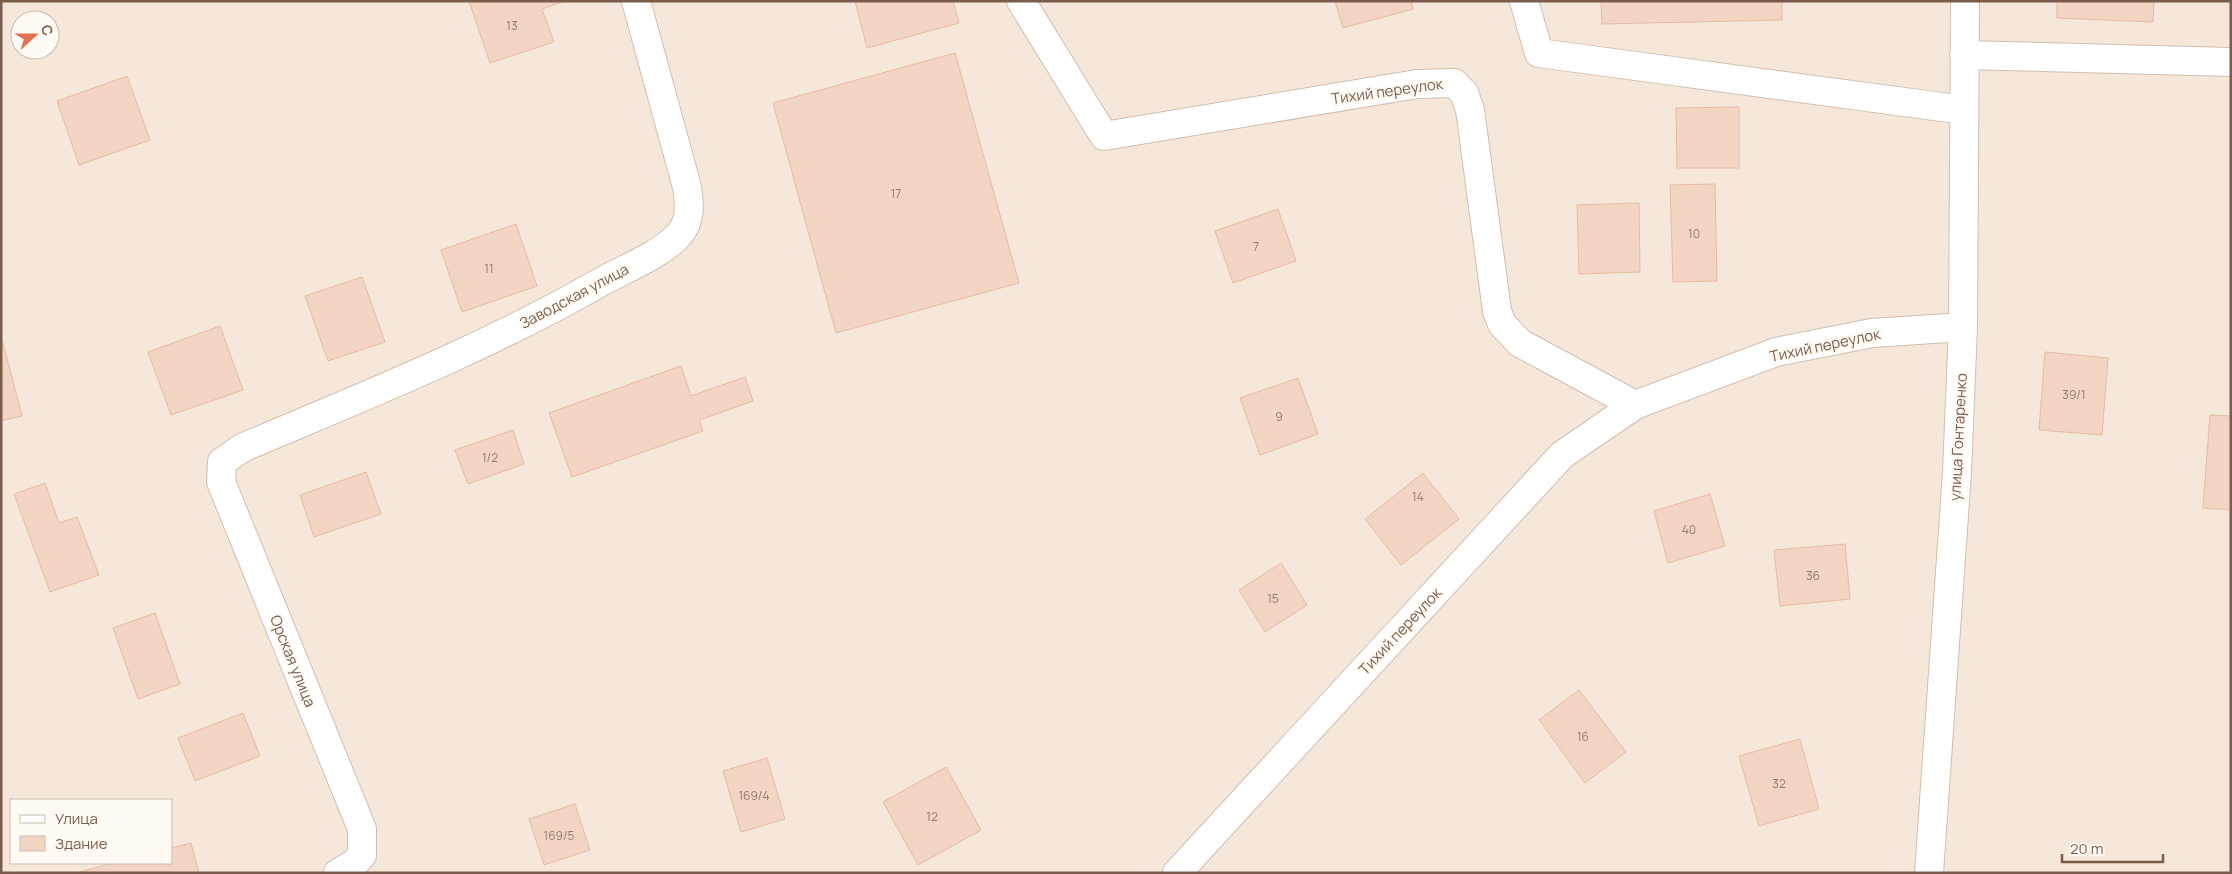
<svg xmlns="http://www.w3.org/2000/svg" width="2232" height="874" font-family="Manrope,sans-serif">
	<rect width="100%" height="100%" fill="#fdf6ec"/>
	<path fill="#f5e8da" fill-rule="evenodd" d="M1 1H2231V873H1ZM20 20H50V50H20ZM11 800H171V863H11Z"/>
	<path fill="#f3d5c3" stroke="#e6bba3" d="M469 1H565L542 9 554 42 490 63Z
		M855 1H953L959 23 867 48Z
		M1335 1H1411L1413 9 1343 28Z
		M1601 1H1782V20L1602 24Z
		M2057 1H2154L2153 22 2057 18Z
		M955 53 1019 283 836 333 773 103Z
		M127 76 150 140 79 165 57 101Z
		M1739 107V168H1677L1676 108Z
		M1715 184 1717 281 1673 282 1670 185Z
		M1639 203 1640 272 1579 274 1577 205Z
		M1278 209 1296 261 1233 283 1215 231Z
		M516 224 537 286 462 312 441 250Z
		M362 277 385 342 328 361 305 296Z
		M220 326 243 390 171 415 148 352Z
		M3 343 22 416 1 421V344Z
		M2045 352 2108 358 2102 435 2039 430Z
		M681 366 691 396 745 377 753 401 699 420 703 431 572 477 549 413Z
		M1298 378 1318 434 1260 455 1240 398Z
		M2210 415 2231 416V510L2203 508Z
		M513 430 524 464 468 484 455 450Z
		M366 472 381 514 314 537 300 495Z
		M1423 473 1459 519 1401 565 1365 519Z
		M45 483 59 523 77 517 99 575 50 592 14 494Z
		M1710 494 1725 546 1668 563 1654 511Z
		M1845 544 1850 599 1780 606 1774 550Z
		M1281 563 1307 605 1265 632 1239 590Z
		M155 613 180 684 138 699 113 628Z
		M1579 690 1626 752 1585 783 1539 720Z
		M243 713 260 756 195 781 178 738Z
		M1800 739 1819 809 1759 826 1739 756Z
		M767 758 785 819 741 832 723 771Z
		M946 767 981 830 918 865 883 802Z
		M575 804 590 850 544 865 529 819Z
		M191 843 199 873H75L114 863H171V848Z"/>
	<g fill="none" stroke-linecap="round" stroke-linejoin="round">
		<g stroke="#d1beb0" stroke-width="30">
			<path id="minor" d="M1021 1 1104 136 1417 84 1454 83 1464 93 1470 110 1497 311 1502 324 1520 343 1635 405
				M1524 1 1539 53 1964 110
				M1964 55 2231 62
				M338 873 355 863 362 855V829L221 482 222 462 242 448C362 397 486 348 599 283 624 269 656 257 677 237 691 223 690 205 687 187L636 1
				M1177 873 1562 455 1635 405 1776 352 1872 333 1963 327
				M1929 873 1957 472 1963 327 1965 1"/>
		</g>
		<use href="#minor" stroke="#fff" stroke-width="28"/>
	</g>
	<g text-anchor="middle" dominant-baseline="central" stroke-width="5" stroke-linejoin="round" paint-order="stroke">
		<g font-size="12" fill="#987a6a">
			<text x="512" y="25">13</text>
			<text x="896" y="193">17</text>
			<text x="1694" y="233">10</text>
			<text x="1256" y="246">7</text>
			<text x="489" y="268">11</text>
			<text x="2074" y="394">39/1</text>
			<text x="1279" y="416">9</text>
			<text x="490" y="457">1/2</text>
			<text x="1418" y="496">14</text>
			<text x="1689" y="529">40</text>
			<text x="1813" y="575">36</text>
			<text x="1273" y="598">15</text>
			<text x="1583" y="736">16</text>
			<text x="1779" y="783">32</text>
			<text x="754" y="795">169/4</text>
			<text x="932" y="816">12</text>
			<text x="559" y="835">169/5</text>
		</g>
		<g font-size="15" fill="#7a5c4d" stroke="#fffaf3">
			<text transform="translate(1387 91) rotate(-8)">Тихий переулок</text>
			<text transform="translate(574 296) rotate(-28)">Заводская улица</text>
			<text transform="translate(1825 345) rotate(-12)">Тихий переулок</text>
			<text transform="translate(1958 437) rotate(-87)">улица Гонтаренко</text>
			<text transform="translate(1400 631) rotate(-47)">Тихий переулок</text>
			<text transform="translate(293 661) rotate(68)">Орская улица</text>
		</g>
	</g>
	<rect width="2232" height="874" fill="none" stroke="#7a5c4d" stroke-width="5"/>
	<rect x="10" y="799" width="162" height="65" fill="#fffaf3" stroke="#cabbb1"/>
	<rect x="20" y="815" width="25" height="8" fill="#ffffff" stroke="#cabbb1"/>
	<text x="55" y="824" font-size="15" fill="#7a5c4d">Улица</text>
	<rect x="20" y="836" width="25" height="15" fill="#f3d5c3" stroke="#cabbb1"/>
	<text x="55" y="849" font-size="15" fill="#7a5c4d">Здание</text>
	<g transform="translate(35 35) rotate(69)"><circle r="24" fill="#fffaf3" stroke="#cabbb1"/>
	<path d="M0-4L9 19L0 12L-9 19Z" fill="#e76f51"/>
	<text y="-8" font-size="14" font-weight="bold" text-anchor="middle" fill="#7a5c4d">С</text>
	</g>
	<path d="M2062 854v8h101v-8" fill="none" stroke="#7a5c4d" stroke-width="2.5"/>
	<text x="2070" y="854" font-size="15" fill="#7a5c4d" stroke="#fffaf3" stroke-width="4" paint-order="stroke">20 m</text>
</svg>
